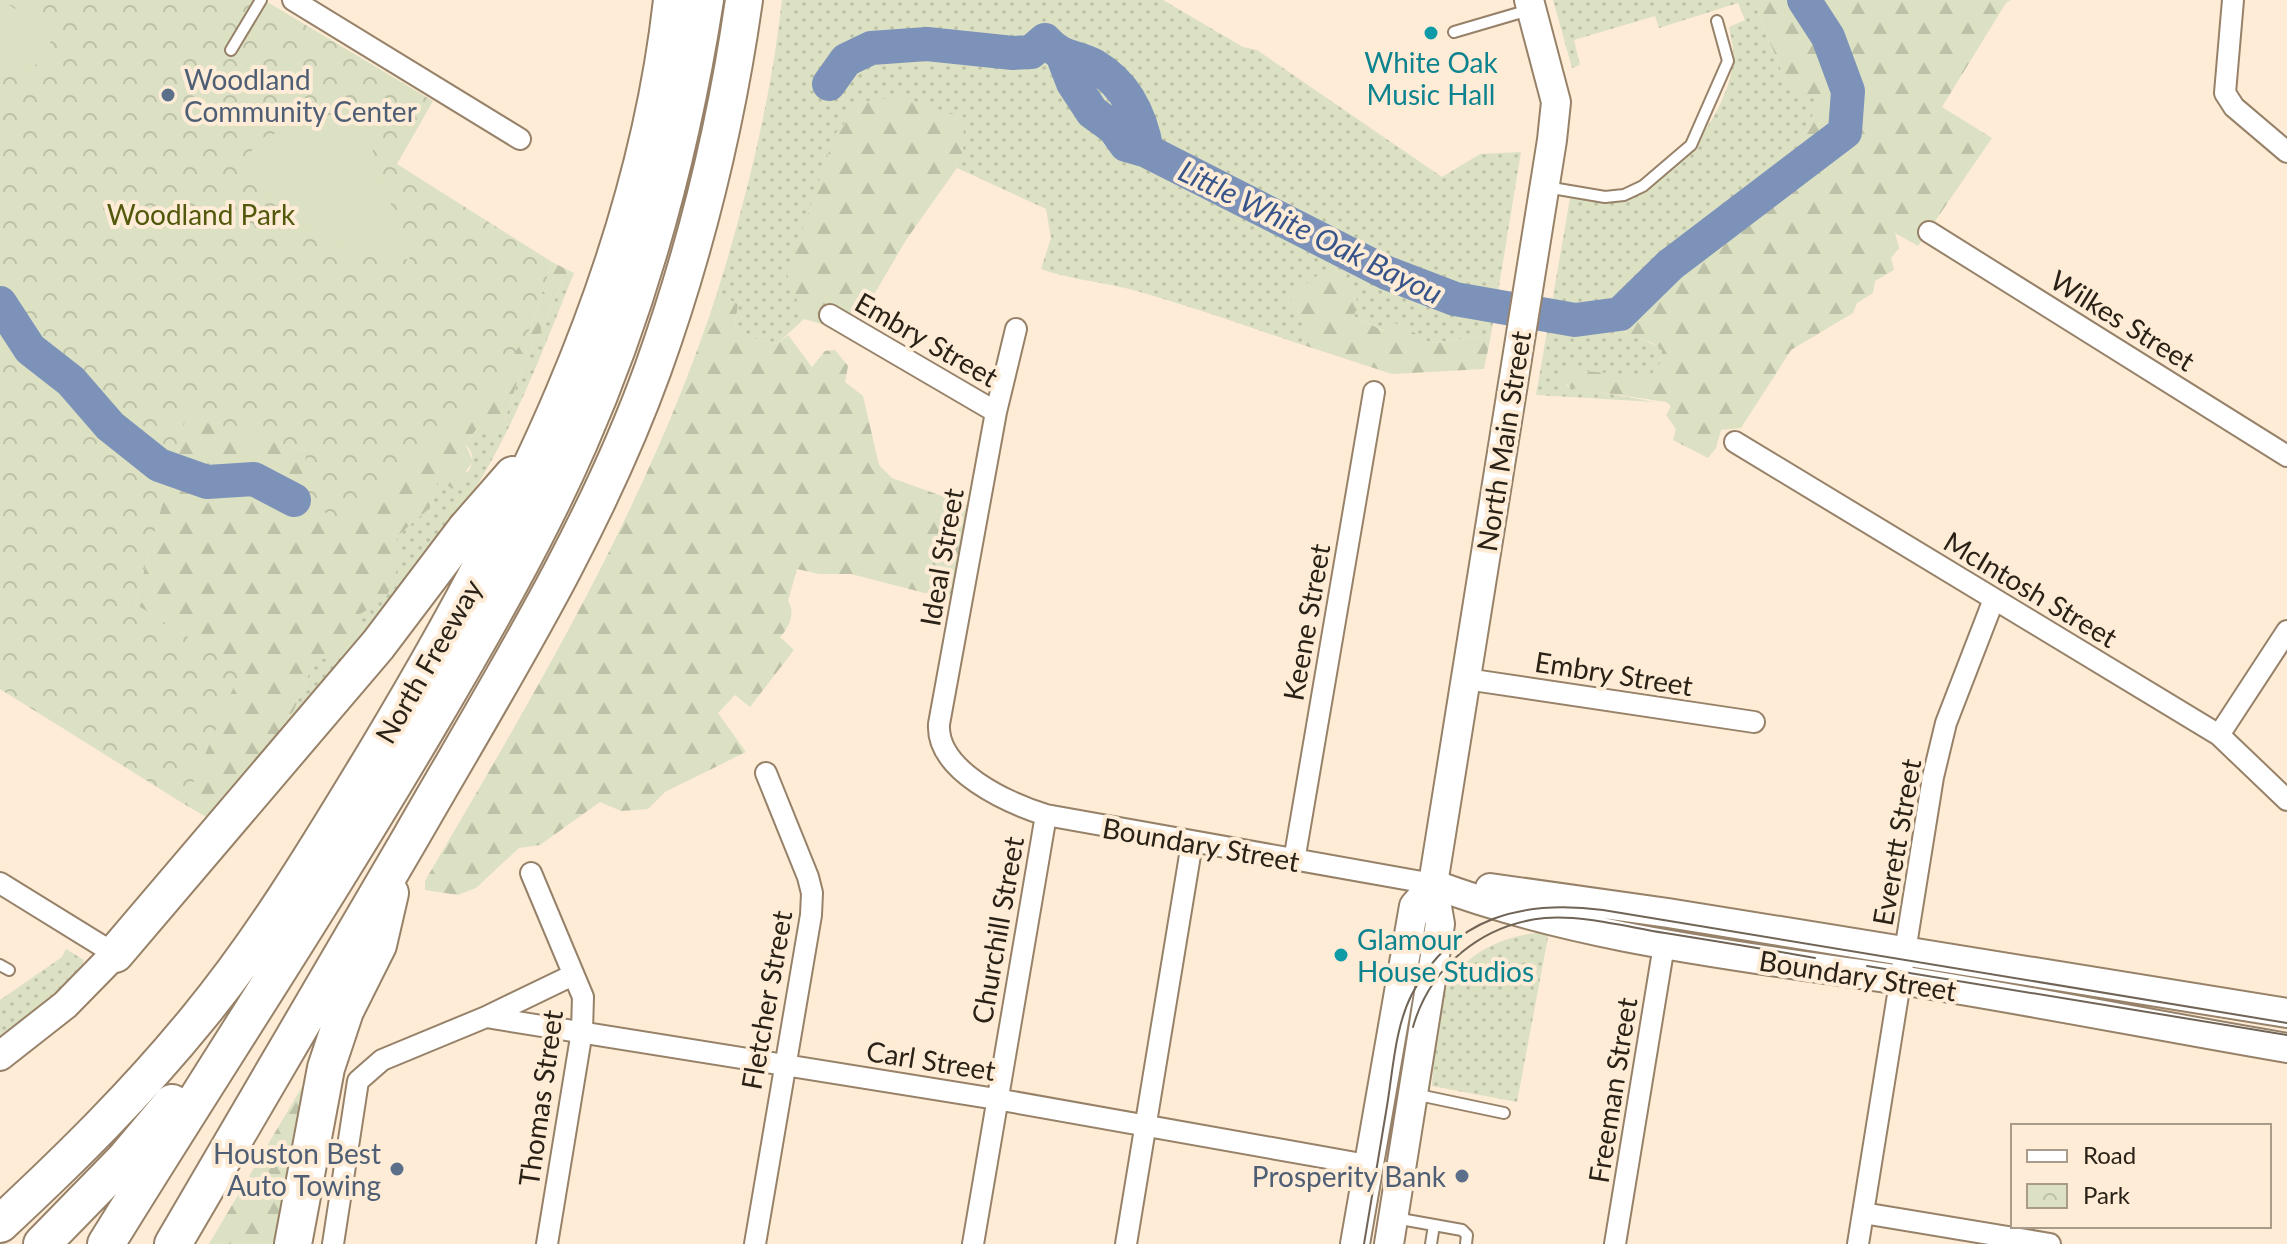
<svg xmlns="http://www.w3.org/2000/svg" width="2287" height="1244" font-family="Lato,sans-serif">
	<defs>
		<pattern id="grass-dots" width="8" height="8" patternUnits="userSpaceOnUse" patternTransform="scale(2)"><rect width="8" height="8" fill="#dce1c3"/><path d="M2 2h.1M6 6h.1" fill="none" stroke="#bdc1a7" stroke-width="1.8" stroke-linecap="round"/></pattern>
		<pattern id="forest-firs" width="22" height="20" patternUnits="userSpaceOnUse" patternTransform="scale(2)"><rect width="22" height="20" fill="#dce1c3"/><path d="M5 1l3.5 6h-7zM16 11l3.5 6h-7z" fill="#bdc1a7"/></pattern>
		<pattern id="park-crowns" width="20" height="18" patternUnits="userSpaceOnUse" patternTransform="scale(2)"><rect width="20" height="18" fill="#dce1c3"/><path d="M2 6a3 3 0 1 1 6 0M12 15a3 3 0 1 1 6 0" fill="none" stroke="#bdc1a7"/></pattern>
	</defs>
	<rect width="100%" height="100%" fill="#feecd6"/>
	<path fill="url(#grass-dots)" d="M782 0H1163L1243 47 1257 50 1442 177 1480 154 1521 152 1491 335 1430 343 1401 325 1388 322 1385 331 1353 316 1358 305 1350 284 1306 331 1303 345C1248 327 1193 307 1137 291 1105 282 1071 280 1041 269L1051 238 1046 209 957 168 955 160 800 307 804 319 777 344 752 338 735 324 738 304 717 293C747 197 771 99 782 0Z
		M1553 0H1753L1784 77 1817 94 1813 115 1802 137 1806 165 1771 201 1757 206 1745 220 1706 234 1695 231 1682 252 1670 257C1665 267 1666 276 1658 286 1646 302 1632 311 1622 330 1635 340 1653 340 1662 351L1661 362 1650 377 1569 370 1566 386 1655 402 1536 395 1570 198 1625 202C1675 175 1724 121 1733 64 1735 52 1731 38 1729 27L1745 20 1738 3 1659 28 1655 16 1574 40 1580 65 1572 68Z
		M568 270 574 273C546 342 520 413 482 477 407 602 306 710 213 821L294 710 315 659 357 616 395 537 430 508 438 480 469 471C474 460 474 453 465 444L478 429 503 425 517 383Z
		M1549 932 1517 1102 1432 1086C1434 1059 1435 1005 1449 983 1469 949 1512 933 1549 932Z
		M66 949 84 960 80 970 0 1042V1000L62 957Z"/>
	<path fill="url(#forest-firs)" d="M1753 0H2011L2006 3 1942 107 1992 138 1918 246 1895 233 1899 248 1891 258 1894 270 1875 281 1873 293 1857 303 1853 313 1791 350 1741 428 1721 430 1716 448 1708 458 1673 440 1676 429 1666 415 1671 406 1666 402 1572 388 1558 379 1564 371 1569 370 1650 376 1661 362 1662 351C1647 332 1626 348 1618 316 1636 310 1657 292 1665 275 1668 268 1667 263 1670 257L1682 252 1695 231 1702 229 1706 234 1716 220 1726 219 1735 225 1745 220 1757 206 1771 201 1806 165 1802 137 1813 115 1816 95 1796 93 1784 77Z
		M898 97 964 117 963 152 955 160 957 168 906 240 862 315 829 309 825 325 804 319 787 274 835 134 862 102Z
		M552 262 568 270 517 383 503 425 489 433 477 429 465 444 473 461 453 489 438 480 430 508 396 537 403 554 386 598 357 616 360 625 338 659H315L294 710 213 821 184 804 240 670 135 604 186 416 307 451 531 327Z
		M1336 271 1350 284 1359 306 1353 316 1384 331 1388 322 1402 325 1431 343 1491 335 1484 369 1392 374 1303 345 1306 331 1289 297 1318 275Z
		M717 293 738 304 735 324 752 338 777 344 788 335 812 367 825 351 835 350 848 366 845 382 863 396 879 465 892 478 967 505 952 600 851 574H819L797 569 788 601C796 614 789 627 780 637L794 650 750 707 735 695 718 713 746 752 665 792 648 809 621 811 600 802 540 845 519 848 476 888 458 895 425 890V881C536 691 649 503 717 293Z
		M309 1075 276 1244H209Z"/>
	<path fill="url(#park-crowns)" d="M0 0H264L433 101 397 164 552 262 531 327 496 383 344 527 299 493 307 451 186 417 135 604 241 670 184 804 0 689Z"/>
	<path fill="#dce1c3" d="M0 0 57 32 31 72 0 53Z
		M346 110 358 117 362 131 367 134 410 260 348 248 301 227 259 186 248 157 259 139Z"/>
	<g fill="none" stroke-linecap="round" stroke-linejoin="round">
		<path stroke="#7c92b9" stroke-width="34" d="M1063 57 1073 83 1092 112 1114 128 1126 145 1147 151
			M829 84 846 60 871 48 927 44 1013 53 1031 52 1045 40C1063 60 1075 55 1095 66 1127 85 1141 116 1147 151L1387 273 1455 299 1575 320 1620 314 1670 265 1845 132 1848 91 1828 37 1804 0
			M0 303 30 349 71 381 110 426 159 465 207 482 254 479 294 500"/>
		<g stroke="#978269" stroke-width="14">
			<path id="service" d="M1454 32 1529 10
				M231 50 261 0
				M1546 187 1605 197 1624 195 1643 186 1691 145 1728 61 1717 21
				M0 965 9 970
				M1414 1094 1504 1113
				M1395 1218 1462 1230 1467 1235 1466 1244
				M1431 1244 1434 1225"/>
		</g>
		<g stroke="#978269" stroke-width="24">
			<path id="minor" d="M293 0 520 139
				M2233 0 2225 93 2234 107 2287 152
				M1929 232 2287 456
				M830 315 996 412
				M1016 329 996 412 939 724C936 771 1008 803 1046 815L1433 884
				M1735 442 2219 735 2287 800
				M1466 679 1754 722
				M2219 735 2287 631
				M1294 861 1374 392
				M531 873 583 997 582 1031 547 1244
				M0 883 115 954
				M486 1017 573 975
				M1863 1213 2050 1244
				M333 1244 358 1081 382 1060 486 1017 996 1099 1367 1165
				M755 1244 811 915 812 893 808 877 766 773
				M973 1244 1046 815
				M1126 1244 1192 843
				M1615 1244 1664 945
				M1858 1244 1933 777 1946 723 1994 599"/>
		</g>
		<g stroke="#978269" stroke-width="32">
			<path id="secondary" d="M1433 884C1582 940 1743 956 1900 980 2029 1000 2158 1026 2287 1048
				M1490 888 1668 913 2287 1013
				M0 1056 65 1005 115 954
				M1355 1244 1414 906 1433 884
				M1389 1244 1440 924 1433 884 1552 140 1556 102 1529 0"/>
		</g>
		<g stroke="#978269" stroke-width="40">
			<path id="motorway" d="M115 954 378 645 465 530 513 475
				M0 1224C70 1159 138 1092 198 1018 264 938 319 846 373 757 513 525 642 273 672 0
				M42 1244 124 1160 172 1103
				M106 1244C214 1069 327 898 431 721 484 631 537 539 579 443 641 302 681 153 705 0
				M173 1244C252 1108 332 973 411 837 498 685 593 535 653 369 696 249 726 127 744 0
				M293 1244 326 1068 345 1011 378 945 390 893"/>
		</g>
		<use href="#service" stroke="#fff" stroke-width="10"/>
		<use href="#minor" stroke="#fff" stroke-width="20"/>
		<use href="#secondary" stroke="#fff" stroke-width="28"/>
		<use href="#motorway" stroke="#fff" stroke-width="36"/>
		<path stroke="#6f6455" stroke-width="2" d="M1867 966 2287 1035
			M1413 1027C1430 967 1482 924 1545 918 1584 915 1627 927 1665 933 1715 941 1765 949 1815 958
			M1364 1244C1372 1198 1379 1152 1387 1106 1393 1070 1395 1027 1412 994 1453 916 1523 900 1603 910L2287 1023"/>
	</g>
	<g fill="#0f9aa8" stroke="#feecd6" stroke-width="3">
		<circle cx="1431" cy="33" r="8"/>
		<circle cx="1341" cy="955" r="8"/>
	</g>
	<g fill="#5c6f8a" stroke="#feecd6" stroke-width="3">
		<circle cx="168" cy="95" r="8"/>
		<circle cx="397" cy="1169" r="8"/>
		<circle cx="1462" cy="1176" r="8"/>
	</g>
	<g text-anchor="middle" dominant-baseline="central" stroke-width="8" stroke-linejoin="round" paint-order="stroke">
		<g font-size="28" fill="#0d838f" stroke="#feecd6">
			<text x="1431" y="62">White Oak<tspan x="1431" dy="32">Music Hall</tspan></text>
			<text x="1357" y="939" text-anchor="start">Glamour<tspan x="1357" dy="32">House Studios</tspan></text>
		</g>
		<g font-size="28" fill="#4e5e75" stroke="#feecd6" text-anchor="end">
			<text x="184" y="79" text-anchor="start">Woodland<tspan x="184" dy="32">Community Center</tspan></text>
			<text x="381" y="1153">Houston Best<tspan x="381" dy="32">Auto Towing</tspan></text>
			<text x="1446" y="1176">Prosperity Bank</text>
		</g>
		<g font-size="28" fill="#52580c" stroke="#feecd6">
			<text x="201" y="214">Woodland Park</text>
		</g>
		<g font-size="28" fill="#2a2217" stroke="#feecd6">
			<text transform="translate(2123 320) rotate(32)">Wilkes Street</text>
			<text transform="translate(927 339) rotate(30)">Embry Street</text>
			<text transform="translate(1503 441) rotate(-81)">North Main Street</text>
			<text transform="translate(941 557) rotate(-80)">Ideal Street</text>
			<text transform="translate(2031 589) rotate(31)">McIntosh Street</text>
			<text transform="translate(1306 622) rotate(-80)">Keene Street</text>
			<text transform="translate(428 661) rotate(-60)">North Freeway</text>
			<text transform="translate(1614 673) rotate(9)">Embry Street</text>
			<text transform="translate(1896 842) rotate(-80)">Everett Street</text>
			<text transform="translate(1201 844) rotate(10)">Boundary Street</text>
			<text transform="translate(997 930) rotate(-80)">Churchill Street</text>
			<text transform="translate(1858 975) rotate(9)">Boundary Street</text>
			<text transform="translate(766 1000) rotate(-80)">Fletcher Street</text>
			<text transform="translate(931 1060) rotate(9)">Carl Street</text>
			<text transform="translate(1612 1090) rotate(-81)">Freeman Street</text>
			<text transform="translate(540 1098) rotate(-82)">Thomas Street</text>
		</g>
		<g font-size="30" font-style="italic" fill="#37558a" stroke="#feecd6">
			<text transform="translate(1311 231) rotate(26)">Little White Oak Bayou</text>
		</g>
	</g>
	<rect x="2011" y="1124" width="260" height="104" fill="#feecd6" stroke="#a99b8a" stroke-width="2"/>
	<rect x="2027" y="1150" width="40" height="12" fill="#ffffff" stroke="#a99b8a" stroke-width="2"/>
	<text x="2083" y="1164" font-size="24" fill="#2a2217">Road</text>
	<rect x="2027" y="1184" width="40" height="24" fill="url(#park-crowns)" stroke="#a99b8a" stroke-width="2"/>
	<text x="2083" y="1204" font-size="24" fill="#2a2217">Park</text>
</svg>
